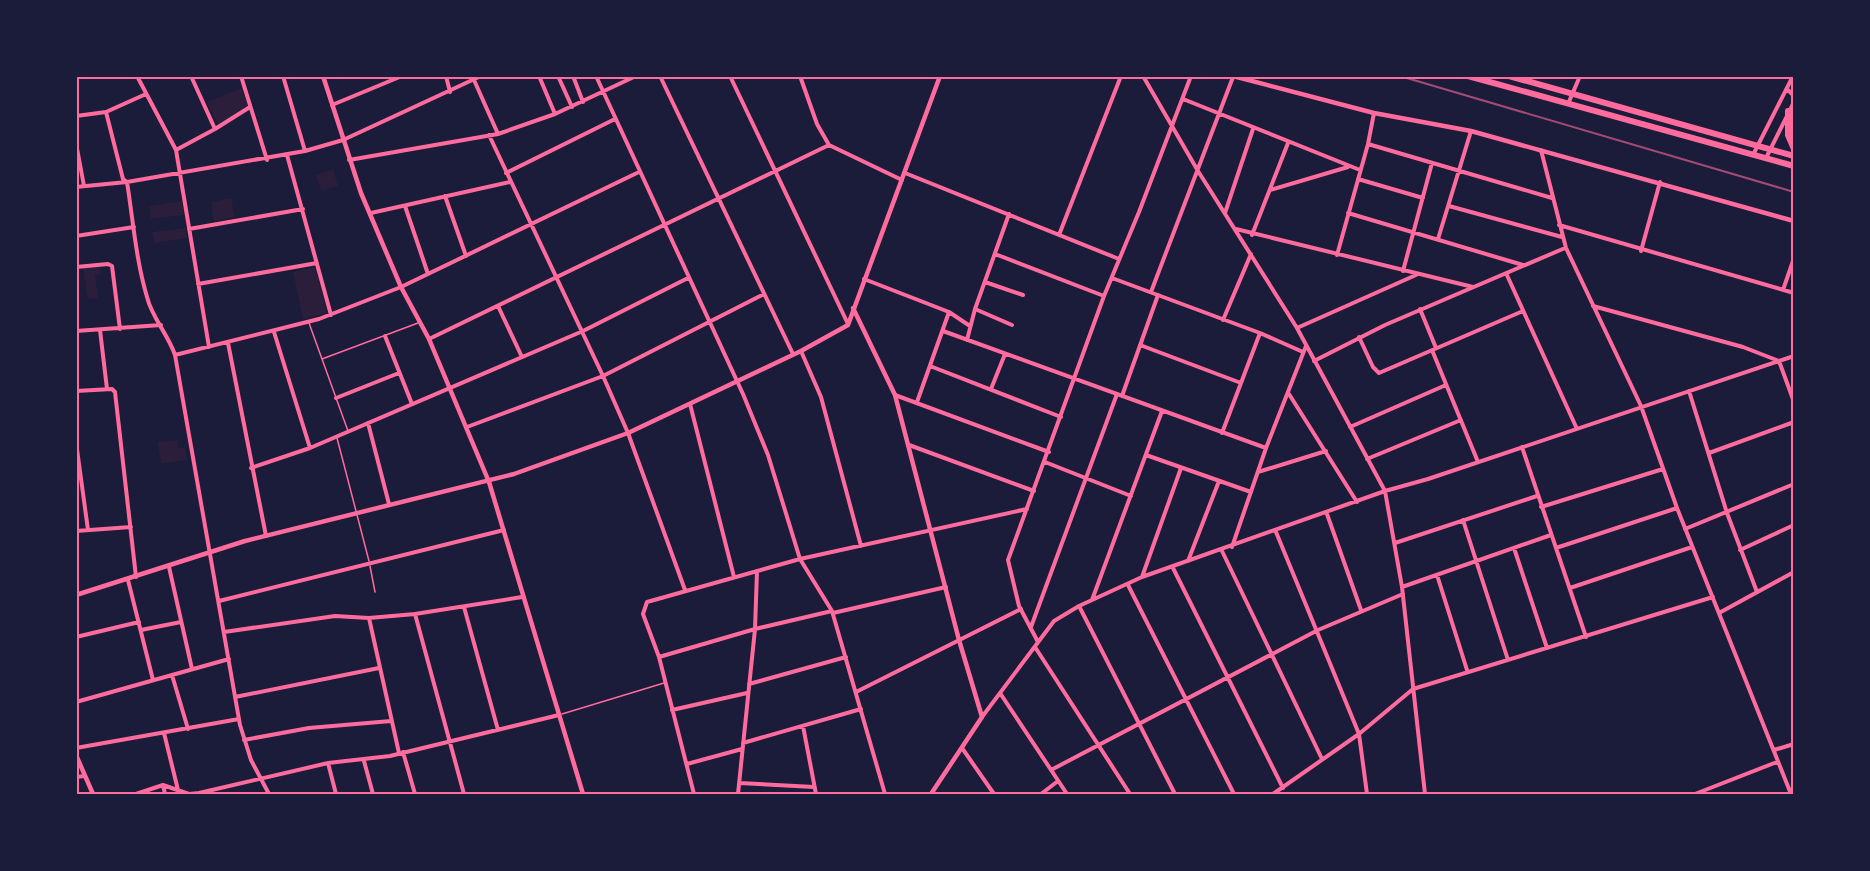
<svg xmlns="http://www.w3.org/2000/svg" width="1870" height="871" font-family="Cabin,sans-serif">
	<rect width="100%" height="100%" fill="#1b1b3a"/>
	<path fill="#2a1e3b" d="M242 88 248 105 218 125 207 102Z
		M333 169 338 186 321 191 316 175Z
		M231 198 235 217 214 221 211 202Z
		M182 201 184 215 151 219 149 206Z
		M185 228 187 238 154 243 152 232Z
		M100 266 101 274 95 275 98 298 88 299 83 268Z
		M315 267 327 313 303 319 293 272Z
		M177 440 178 448H185L187 460 161 464 158 442Z"/>
	<g fill="none" stroke-linecap="round" stroke-linejoin="round">
		<path stroke="#ff6b9d" stroke-width="1.5" d="M309 323 348 431
			M322 359 418 323
			M337 438 369 561
			M370 566 375 592
			M562 714 664 683"/>
		<path stroke="#ff6b9d" stroke-width="4" d="M137 76 176 150 209 347
			M241 76 267 160
			M283 76 305 151
			M446 76 450 92
			M539 76 555 114
			M558 76 572 107
			M573 76 583 102
			M596 76 743 394 768 455 800 559 832 611 885 794
			M660 76 793 354
			M730 76 848 324
			M800 76 817 124 829 145
			M1143 76 1198 171 1297 328 1385 491 1402 587 1425 794
			M474 80 498 134
			M1787 89 1794 96
			M1183 99 1360 170
			M1568 104 1580 76
			M332 105 402 76
			M106 112 123 179 127 182C133 220 136 260 147 297 152 318 168 334 175 355L240 725 251 760 269 794
			M76 116 106 112 146 94
			M215 129 250 107
			M489 135 603 376 628 433 685 590
			M76 143 84 186
			M1368 144 1552 198
			M176 150 215 129 191 76
			M1541 150 1566 248 1641 406 1677 508 1791 794
			M287 155 331 315
			M1753 155 1793 76
			M1766 158 1794 102
			M349 160 498 134 555 114 636 76
			M506 173 615 119
			M905 173 1119 259
			M1358 179 1423 198
			M76 187 127 182 305 151 343 140 481 76
			M1270 190 1348 167
			M445 196 466 256
			M405 206 428 274
			M1449 206 1562 237
			M371 213 510 182
			M1225 213 1253 129
			M1348 213 1523 265
			M1559 225 1794 293
			M189 229 303 209
			M1236 229 1473 287
			M1059 235 1121 76
			M1252 235 1288 143
			M76 236 134 227
			M1438 239 1471 131
			M1641 251 1660 182
			M995 254 1104 296
			M1337 255 1368 144 1374 113
			M76 267 108 264 112 266 120 329
			M1403 271 1432 163
			M1506 273 1577 429
			M1112 278 1260 333 1303 352
			M864 279 949 312 970 326
			M985 282 1023 295
			M198 284 317 263
			M1783 290 1794 258
			M1151 292 1233 77
			M498 306 522 357
			M1593 306 1743 347 1779 361 1794 402
			M975 309 1012 325
			M1420 309 1436 348
			M1223 320 1251 254
			M1297 328 1416 275
			M100 330 107 389
			M76 331 161 325
			M943 331 1266 448
			M274 332 310 448
			M385 336 412 404
			M1359 337 1373 367 1379 373 1523 311
			M429 339 829 145 902 180
			M967 340 975 309 1009 214
			M228 343 266 536
			M1140 345 1241 383
			M1432 350 1478 462
			M801 351 821 397 861 546
			M175 355 319 319 401 287 639 172
			M1314 361 1385 325 1565 248
			M930 366 1061 417
			M991 389 1005 354
			M76 391 112 389 115 392 136 577
			M1689 391 1727 513 1757 592
			M1289 394 1357 502
			M895 395 1049 452
			M1122 396 1158 295
			M336 398 399 373
			M917 402 949 312
			M690 404 734 577
			M368 423 389 504
			M467 427 603 376 764 294
			M1350 427 1446 385
			M1222 433 1260 333
			M76 442 88 530
			M909 445 1034 491
			M1522 447 1586 637
			M1709 453 1794 422
			M1146 455 1251 492
			M1367 459 1461 420
			M1045 462 1131 496
			M251 468 310 448 583 331 688 278
			M1258 472 1326 451
			M1541 507 1663 469
			M1327 514 1361 610
			M1463 520 1508 660
			M1685 529 1794 484
			M76 531 131 527
			M1276 532 1359 734 1367 794
			M1395 543 1537 496
			M1232 547 1266 448 1306 346
			M1514 548 1547 648
			M1556 548 1677 508
			M1740 550 1794 525
			M1222 551 1322 759
			M1188 561 1219 481
			M169 567 192 669
			M1173 568 1283 788
			M1437 575 1467 670
			M1142 577 1181 468
			M128 580 153 680
			M1128 585 1234 794
			M1402 587 1551 535
			M1570 588 1692 547
			M1092 600 1162 411
			M219 601 504 530
			M1079 606 1175 794
			M464 607 498 730
			M833 613 946 587
			M1719 613 1794 572
			M415 614 464 794
			M1031 627 1117 394
			M141 630 181 622
			M224 632 335 616 369 618
			M76 637 139 622
			M1038 642 1019 606 1008 560 1104 296 1139 212 1191 76
			M1035 647 1130 794
			M659 657 755 629 832 611
			M172 675 188 729
			M749 684 846 657
			M856 692 1021 609
			M1000 693 1067 794
			M235 697 379 668
			M76 702 229 659
			M672 710 747 693
			M982 717 1054 621 1079 606 1142 577 1385 491 1428 479 1794 356
			M803 726 816 794
			M164 733 178 790
			M244 740 309 728 391 721
			M743 743 861 709
			M76 748 239 719
			M962 748 994 794
			M1774 750 1794 744
			M403 752 415 794
			M399 753 369 618 415 614 522 597
			M364 761 373 794
			M328 763 336 794
			M687 764 742 749
			M1051 770 1318 630 1403 594
			M76 777 84 776
			M739 783 814 787
			M163 785 165 794
			M136 794 163 785 189 794 199 793 328 763 390 756 559 715
			M694 794 659 657 643 614 647 602 800 559 1027 509
			M738 794 755 629 757 571
			M1041 794 1058 781
			M1273 794 1359 734 1413 689 1713 597
			M1695 794 1777 762"/>
		<path stroke="#ff6b9d" stroke-width="4.5" d="M323 76 361 193 401 287 429 339 489 482 583 794
			M1233 76 1374 113 1471 131 1794 221
			M853 308 895 395 959 640 982 717 931 794
			M76 595 245 541 514 474 628 433 801 351 848 325 940 76
			M76 755 93 794"/>
		<path stroke="#ff6b9d" stroke-width="6" d="M1468 76 1794 166
			M1509 76 1794 156
			M1788 111V135L1794 149"/>
		<path stroke="#a44b75" stroke-width="2" d="M1400 76 1794 192"/>
	</g>
	<rect width="1870" height="871" fill="none" stroke="#1b1b3a" stroke-width="156"/>
	<rect x="78" y="78" width="1714" height="715" fill="none" stroke="#ff6b9d" stroke-width="2"/>
</svg>
